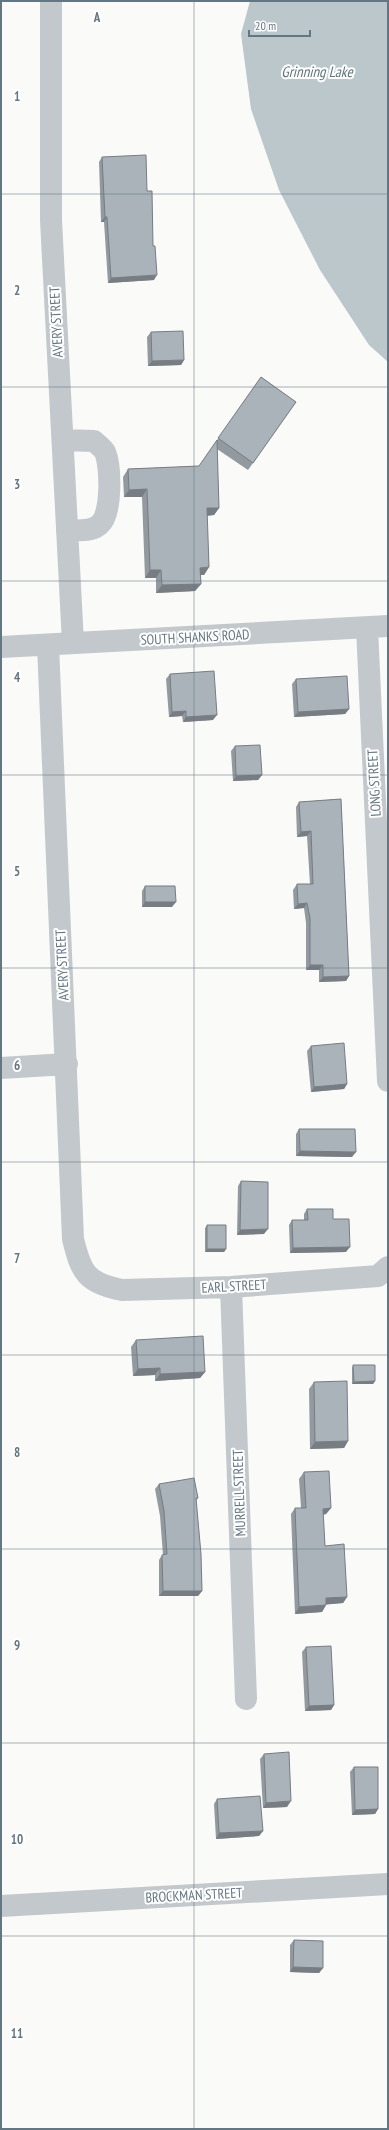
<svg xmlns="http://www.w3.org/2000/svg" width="389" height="2130" font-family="'PT Sans Narrow',sans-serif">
	<rect width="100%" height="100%" fill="#fafaf8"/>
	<path fill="#bbc7cb" d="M250 1H388V362L369 345 320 270 279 190 251 109 241 34Z"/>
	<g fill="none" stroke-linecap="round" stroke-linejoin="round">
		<path stroke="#c3c8cc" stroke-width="22" d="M51 1V220L73 643
			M63 440 94 441C97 444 103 448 105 452 111 466 112 514 100 524 93 532 77 530 67 531
			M367 628 388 1081
			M48 645 73 1239C81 1272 86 1283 122 1290L231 1287 378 1276 388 1267
			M1 647 388 626
			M1 1068 67 1064
			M231 1287 246 1699
			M1 1906 388 1884"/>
	</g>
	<path fill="#929a9f" d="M102 157 147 191 153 246 154 280 108 283 104 222H101L99 162Z
		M151 332 184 360 181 365 148 366 147 337Z
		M261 377 296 402 248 470 217 449 219 508 214 515 207 516 209 567 204 575H200L201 584 195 591 156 593V578H145L142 497H124L123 477 128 469 199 466Z
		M170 674 213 720 183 722 182 716 169 717 166 679Z
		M296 679 349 709 345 714 294 717 292 684Z
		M235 746 262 775 258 780 233 781 231 751Z
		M341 799 349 976 346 981 319 982V970H306V923L304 908 294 909 293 890 297 884H310L307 836 297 837 296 807 299 802Z
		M145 886 172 907H142V891Z
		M311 1046 347 1084 344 1089 311 1092 307 1051Z
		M299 1129 352 1157 296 1156V1134Z
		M241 1181 264 1234 237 1235 238 1186Z
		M307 1209 333 1219 346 1252 290 1253 289 1225 292 1220H304V1214Z
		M207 1225 226 1249 224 1252H205V1228Z
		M136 1340 205 1372 200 1378 155 1381V1375L133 1376 131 1347Z
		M353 1365 375 1381 373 1384H352V1368Z
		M314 1382 348 1441 344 1448 310 1449 309 1389Z
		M304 1472 331 1508 326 1514 323 1515 325 1546 347 1597 343 1603 326 1604V1605L322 1612 295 1614 291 1514 295 1508H301L299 1479Z
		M159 1484 198 1498 196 1501 202 1591 198 1596H159V1560L162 1555H163L160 1516 155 1489Z
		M306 1647 334 1705 331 1710 305 1711 302 1652Z
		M264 1754 287 1807 263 1808 260 1759Z
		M354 1767 378 1809 375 1814 352 1815 350 1772Z
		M217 1799 263 1831 259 1836 216 1839 214 1804Z
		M294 1940 323 1968 319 1973 290 1972V1945Z"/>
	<path fill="#777d82" d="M105 217H107L104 222H101Z
		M157 275 154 280 108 283 111 278Z
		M184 360 181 365 148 366 152 361Z
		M147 489 142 497H124L129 490Z
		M207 508H219L214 515 201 516Z
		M209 567 204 575H195L200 568Z
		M150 570H161L156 578H145Z
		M201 584 195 591 156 593 162 585Z
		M349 709 345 714 294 717 298 712Z
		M186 711 182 716 169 717 172 712Z
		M217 715 213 720 183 722 186 717Z
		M262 775 258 780 233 781 236 776Z
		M311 831 307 836 297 837 301 832Z
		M145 902H176L172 907H142Z
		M307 903 304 908 294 909 298 904Z
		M310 965H323L319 970H306Z
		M349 976 346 981 319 982 323 977Z
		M347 1084 344 1089 311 1092 314 1087Z
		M300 1151 356 1152 352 1157 296 1156Z
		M268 1229 264 1234 237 1235 240 1230Z
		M350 1247 346 1252 290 1253 293 1248Z
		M207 1249H226L224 1252H205Z
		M160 1368 155 1375 133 1376 138 1369Z
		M205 1372 200 1378 155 1381 160 1374Z
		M375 1381 373 1384H352L354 1382Z
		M348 1441 344 1448 310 1449 315 1442Z
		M331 1508 326 1514 318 1515 323 1509Z
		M163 1591H202L198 1596H159Z
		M347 1597 343 1603 322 1605 326 1598Z
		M326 1605 322 1612 295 1614 299 1607Z
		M334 1705 331 1710 305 1711 309 1706Z
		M291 1801 287 1807 263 1808 266 1803Z
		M378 1809 375 1814 352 1815 355 1810Z
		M263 1831 259 1836 216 1839 219 1833Z
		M293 1967 323 1968 319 1973 290 1972Z"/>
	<path fill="#aab3b9" stroke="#777d82" d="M146 155 147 191H152L153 246H155L157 275 111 278 107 217H105L102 157Z
		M183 331 184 360 152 361 151 332Z
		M261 377 296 402 253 463 218 438Z
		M217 440 219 508H207L209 567 200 568 201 584 162 585 161 570H150L147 489 129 490 128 469 199 466Z
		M214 671 217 715 186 717V711L172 712 170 674Z
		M347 676 349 709 298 712 296 679Z
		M260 745 262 775 236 776 235 746Z
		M341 799 349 976 323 977V965H310V918L307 903 298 904 297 884H313L311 831 301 832 299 802Z
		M145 886H175L176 902H145Z
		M344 1043 347 1084 314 1087 311 1046Z
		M299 1129H355L356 1152 300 1151Z
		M241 1181 268 1182V1229L240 1230Z
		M307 1209H333V1219H349L350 1247 293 1248 292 1220H308Z
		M207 1225H226V1249H207Z
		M203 1336 205 1372 160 1374V1368L138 1369 136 1340Z
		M353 1365H375V1381L354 1382Z
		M347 1381 348 1441 315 1442 314 1382Z
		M329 1471 331 1508 323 1509 325 1546 344 1544 347 1597 326 1598V1605L299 1607 295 1508H306L304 1472Z
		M194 1478 198 1498H196L201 1554 202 1591H163L162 1555 167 1554 164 1511 159 1484Z
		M331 1646 334 1705 309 1706 306 1647Z
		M289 1752 291 1801 266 1803 264 1754Z
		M354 1767H378V1809L355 1810Z
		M260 1796 263 1831 219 1833 217 1799Z
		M294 1940 323 1941V1968L293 1967Z"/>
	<path fill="none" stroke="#657683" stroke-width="1" stroke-opacity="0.55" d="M194 1V2129M1 194H388M1 387H388M1 581H388M1 775H388M1 968H388M1 1162H388M1 1355H388M1 1549H388M1 1743H388M1 1936H388"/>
	<g text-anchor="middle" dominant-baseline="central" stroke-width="4" stroke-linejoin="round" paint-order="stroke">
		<g font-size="14" fill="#657683" stroke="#fff">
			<text transform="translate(56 322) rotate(-93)">AVERY STREET</text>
			<text transform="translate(195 637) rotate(-3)">SOUTH SHANKS ROAD</text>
			<text transform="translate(374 783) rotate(-93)">LONG STREET</text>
			<text transform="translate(62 965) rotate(-93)">AVERY STREET</text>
			<text transform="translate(234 1286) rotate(-3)">EARL STREET</text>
			<text transform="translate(239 1493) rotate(-92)">MURRELL STREET</text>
			<text transform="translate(194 1895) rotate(-3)">BROCKMAN STREET</text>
		</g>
		<g font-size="15" font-style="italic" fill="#60757c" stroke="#fff">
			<text x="317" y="71">Grinning Lake</text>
		</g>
	</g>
	<g font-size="13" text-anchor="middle" font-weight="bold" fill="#657683" stroke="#fff" stroke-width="4" stroke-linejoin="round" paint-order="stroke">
		<text x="97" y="22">A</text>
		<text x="17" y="101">1</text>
		<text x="17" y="295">2</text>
		<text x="17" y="489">3</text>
		<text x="17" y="682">4</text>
		<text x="17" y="876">5</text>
		<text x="17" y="1070">6</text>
		<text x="17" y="1263">7</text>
		<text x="17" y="1457">8</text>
		<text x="17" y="1650">9</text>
		<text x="17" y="1844">10</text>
		<text x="17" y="2038">11</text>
	</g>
	<rect width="389" height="2130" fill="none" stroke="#657683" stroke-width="4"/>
	<path d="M249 30v6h61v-6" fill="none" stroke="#657683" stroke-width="2"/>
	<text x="255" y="30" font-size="12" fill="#657683" stroke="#ffffff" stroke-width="3" paint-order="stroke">20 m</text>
</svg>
